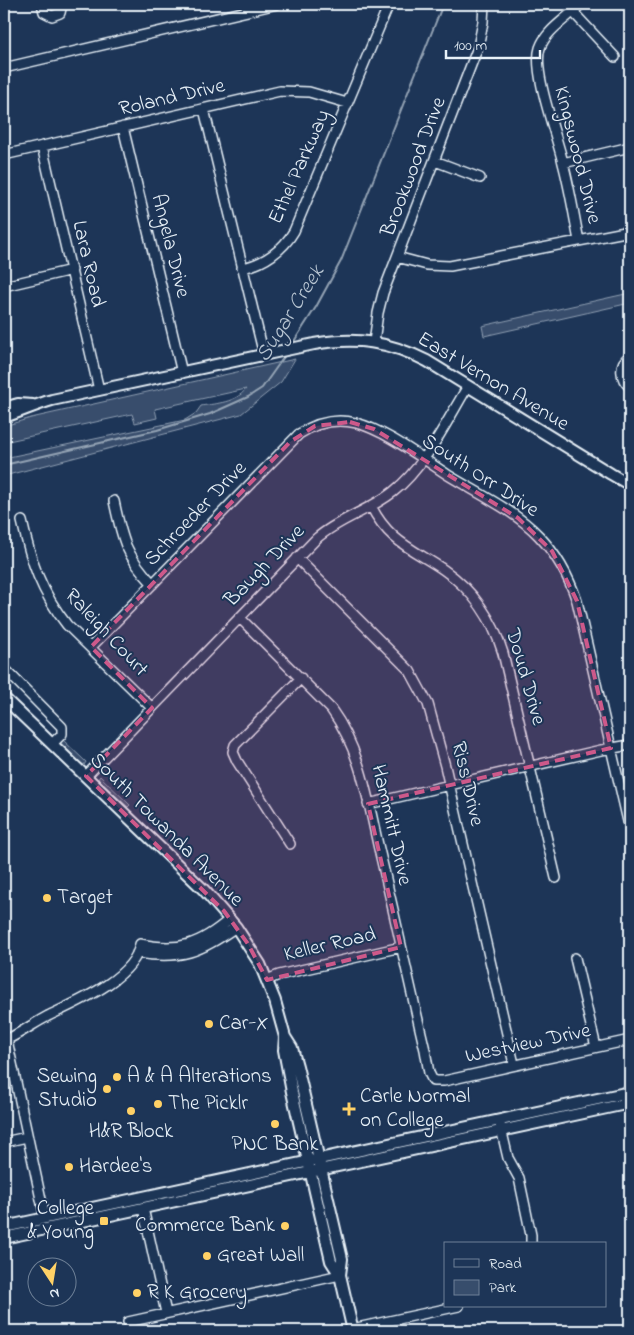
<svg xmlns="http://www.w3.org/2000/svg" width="634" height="1335" font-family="'Indie Flower',sans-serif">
	<rect width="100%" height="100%" fill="#1d3557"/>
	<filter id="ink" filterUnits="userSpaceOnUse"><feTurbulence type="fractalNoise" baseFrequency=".02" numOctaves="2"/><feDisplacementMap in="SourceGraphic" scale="10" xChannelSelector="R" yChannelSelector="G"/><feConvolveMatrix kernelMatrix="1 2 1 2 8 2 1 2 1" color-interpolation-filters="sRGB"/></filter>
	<g filter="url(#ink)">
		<path fill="#374d6c" stroke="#909fb2" d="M630 293V303L484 336 482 326Z
			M295 359 281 382 241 414 4 476V458L185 420 196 413 201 406C218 403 235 403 246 389L155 409 157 418 135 423 132 414 4 442V426L31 418Z
			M62 739 86 762 84 765 82 764 60 743Z
			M100 776 130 805 128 807 98 779Z"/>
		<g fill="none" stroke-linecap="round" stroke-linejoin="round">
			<path stroke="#95a4b5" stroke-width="2" d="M291 346 316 307 341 261 443 4
				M4 465 157 430 210 414 248 397 262 388 286 354"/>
			<g stroke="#e8f1f8" stroke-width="12">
				<path id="minor" d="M42 4 44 12 52 16 60 13 62 4
					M573 12 615 57
					M4 68 277 4
					M204 109 264 355
					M123 127 182 373
					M42 146 99 390
					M4 155 280 91 309 92 347 103
					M435 161 480 178
					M563 163 630 147
					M579 241C574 215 570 189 563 163 557 136 532 71 540 48 546 30 568 18 581 4
					M397 257 427 265 450 266 630 231
					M242 268C264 264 283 250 294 231L389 4
					M4 286 72 270
					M374 342 378 313 383 293 478 47 483 22 484 4
					M630 356C618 364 620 379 630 387
					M114 501C122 538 125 555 153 584
					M371 506C389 542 413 549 444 570 473 590 493 620 503 653L556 878
					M22 521C31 562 41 592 67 625L152 708
					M297 558 410 671 428 704 445 766 514 1064
					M240 618 331 709C361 750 368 801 379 849 395 916 409 983 425 1050L429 1073 433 1081H444L630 1040
					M91 647 299 434C316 423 336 418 356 423 385 430 423 459 448 475 479 494 514 510 539 536 557 555 569 577 577 601L630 830
					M4 668 62 727V734L52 744
					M86 776 317 538C340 518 369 511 393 492 425 467 447 421 468 386
					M368 804 601 750 630 745
					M290 844 237 761 233 752 235 745 301 678
					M137 953C183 960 199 952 236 927
					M575 958 596 1047
					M267 980 279 975 401 947
					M7 1040 45 1218
					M4 1041C19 1034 33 1024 48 1016 75 1003 135 978 140 944 179 952 200 945 230 919
					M500 1124 508 1158 519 1178 531 1235V1244
					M4 1142 27 1137
					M143 1208 166 1313
					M128 1322 340 1275
					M352 1329 459 1306"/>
			</g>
			<g stroke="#e8f1f8" stroke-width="14">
				<path id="major" d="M4 408 18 404 33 405
					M4 417C20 412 35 405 52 400L314 344C356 337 388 341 427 361L611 474 630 485
					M4 698 204 890 236 927 260 964 275 1001 285 1037 292 1048 297 1066 342 1259 340 1275
					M285 1037 284 1050 292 1092 331 1261 340 1275 353 1331
					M4 1227 630 1092
					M4 1238 630 1103"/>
			</g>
			<use href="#minor" stroke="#1d3557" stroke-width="9"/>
			<use href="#major" stroke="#1d3557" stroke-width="10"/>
		</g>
	</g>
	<path fill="#cd598a" fill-opacity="0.2" stroke="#cd598a" stroke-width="4" stroke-dasharray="10 6" stroke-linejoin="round" d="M350 422 374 429 518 518 552 551 577 601 611 748 368 804 401 947 267 980 248 944 224 911 86 776 152 708 91 647 290 442 315 426Z"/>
	<g fill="#ffd166" stroke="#1d3557" stroke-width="2">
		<circle cx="47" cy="898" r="5"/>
		<circle cx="209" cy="1024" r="5"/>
		<circle cx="117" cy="1077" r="5"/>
		<circle cx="107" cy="1089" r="5"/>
		<circle cx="158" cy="1104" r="5"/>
		<path d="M346.5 1101.5h5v5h5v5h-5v5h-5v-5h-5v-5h5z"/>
		<circle cx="131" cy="1111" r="5"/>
		<circle cx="275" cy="1124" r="5"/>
		<circle cx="69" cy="1167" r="5"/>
		<rect x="99" y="1216" width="10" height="10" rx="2.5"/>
		<circle cx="285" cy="1226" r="5"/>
		<circle cx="207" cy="1256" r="5"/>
		<circle cx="137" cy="1293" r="5"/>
	</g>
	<g text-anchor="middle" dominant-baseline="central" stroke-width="4" stroke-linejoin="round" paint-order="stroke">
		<g font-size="21" fill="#e8f1f8" stroke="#1d3557">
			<text transform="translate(172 98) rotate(-13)">Roland Drive</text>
			<text transform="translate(577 155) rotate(76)">Kingswood Drive</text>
			<text transform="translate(300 167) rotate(-66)">Ethel Parkway</text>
			<text transform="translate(414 167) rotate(-69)">Brookwood Drive</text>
			<text transform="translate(170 246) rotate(76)">Angela Drive</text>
			<text transform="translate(88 264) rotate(77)">Lara Road</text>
			<text transform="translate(493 382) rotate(31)">East Vernon Avenue</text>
			<text transform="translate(480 476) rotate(33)">South Orr Drive</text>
			<text transform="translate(196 514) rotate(-46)">Schroeder Drive</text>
			<text transform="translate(265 566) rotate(-46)">Baugh Drive</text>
			<text transform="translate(106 633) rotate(47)">Raleigh Court</text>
			<text transform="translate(525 677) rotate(74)">Doud Drive</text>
			<text transform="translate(467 784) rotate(77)">Riss Drive</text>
			<text transform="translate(391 825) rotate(77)">Hammitt Drive</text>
			<text transform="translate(166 830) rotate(45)">South Towanda Avenue</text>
			<text transform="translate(330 945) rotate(-13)">Keller Road</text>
			<text transform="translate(528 1044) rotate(-12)">Westview Drive</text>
		</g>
		<g font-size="21" fill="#e8f1f8" stroke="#1d3557" text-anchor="start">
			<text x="57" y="898">Target</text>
			<text x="219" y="1024">Car-X</text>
			<text x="97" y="1077" text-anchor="end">Sewing<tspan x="97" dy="24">Studio</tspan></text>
			<text x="127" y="1077">A &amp; A Alterations</text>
			<text x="360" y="1097">Carle Normal<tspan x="360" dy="24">on College</tspan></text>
			<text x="168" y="1104">The Picklr</text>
			<text x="131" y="1132" text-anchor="middle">H&amp;R Block</text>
			<text x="275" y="1145" text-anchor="middle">PNC Bank</text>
			<text x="79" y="1167">Hardee's</text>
			<text x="94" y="1209" text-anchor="end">College<tspan x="94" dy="24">&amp; Young</tspan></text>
			<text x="275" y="1226" text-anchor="end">Commerce Bank</text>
			<text x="217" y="1256">Great Wall</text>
			<text x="147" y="1293">R K Grocery</text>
		</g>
		<g font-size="22" font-style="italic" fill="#b7c4d1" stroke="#1d3557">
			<text transform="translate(291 314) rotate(-58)">Sugar Creek</text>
		</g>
	</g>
	<rect width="634" height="1335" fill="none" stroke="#1d3557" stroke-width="20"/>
	<rect x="10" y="10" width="614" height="1315" fill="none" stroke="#e8f1f8" stroke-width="2" filter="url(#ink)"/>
	<rect x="444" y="1242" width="162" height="65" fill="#1d3557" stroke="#6e8097"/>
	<rect x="454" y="1259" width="25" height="8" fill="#1d3557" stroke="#6e8097"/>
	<text x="489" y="1268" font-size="15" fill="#e8f1f8">Road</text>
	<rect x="454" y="1280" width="25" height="15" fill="#374d6c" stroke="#6e8097"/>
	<text x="489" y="1292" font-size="15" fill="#e8f1f8">Park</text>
	<g transform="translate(52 1282) rotate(168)"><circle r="24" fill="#1d3557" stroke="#6e8097"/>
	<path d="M0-4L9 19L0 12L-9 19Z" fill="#ffd166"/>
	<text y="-8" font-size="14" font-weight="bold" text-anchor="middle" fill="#e8f1f8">N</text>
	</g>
	<path d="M446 50v8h94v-8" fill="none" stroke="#e8f1f8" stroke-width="2.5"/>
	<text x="454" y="50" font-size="15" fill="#e8f1f8" stroke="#1d3557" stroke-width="4" paint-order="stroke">100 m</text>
</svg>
